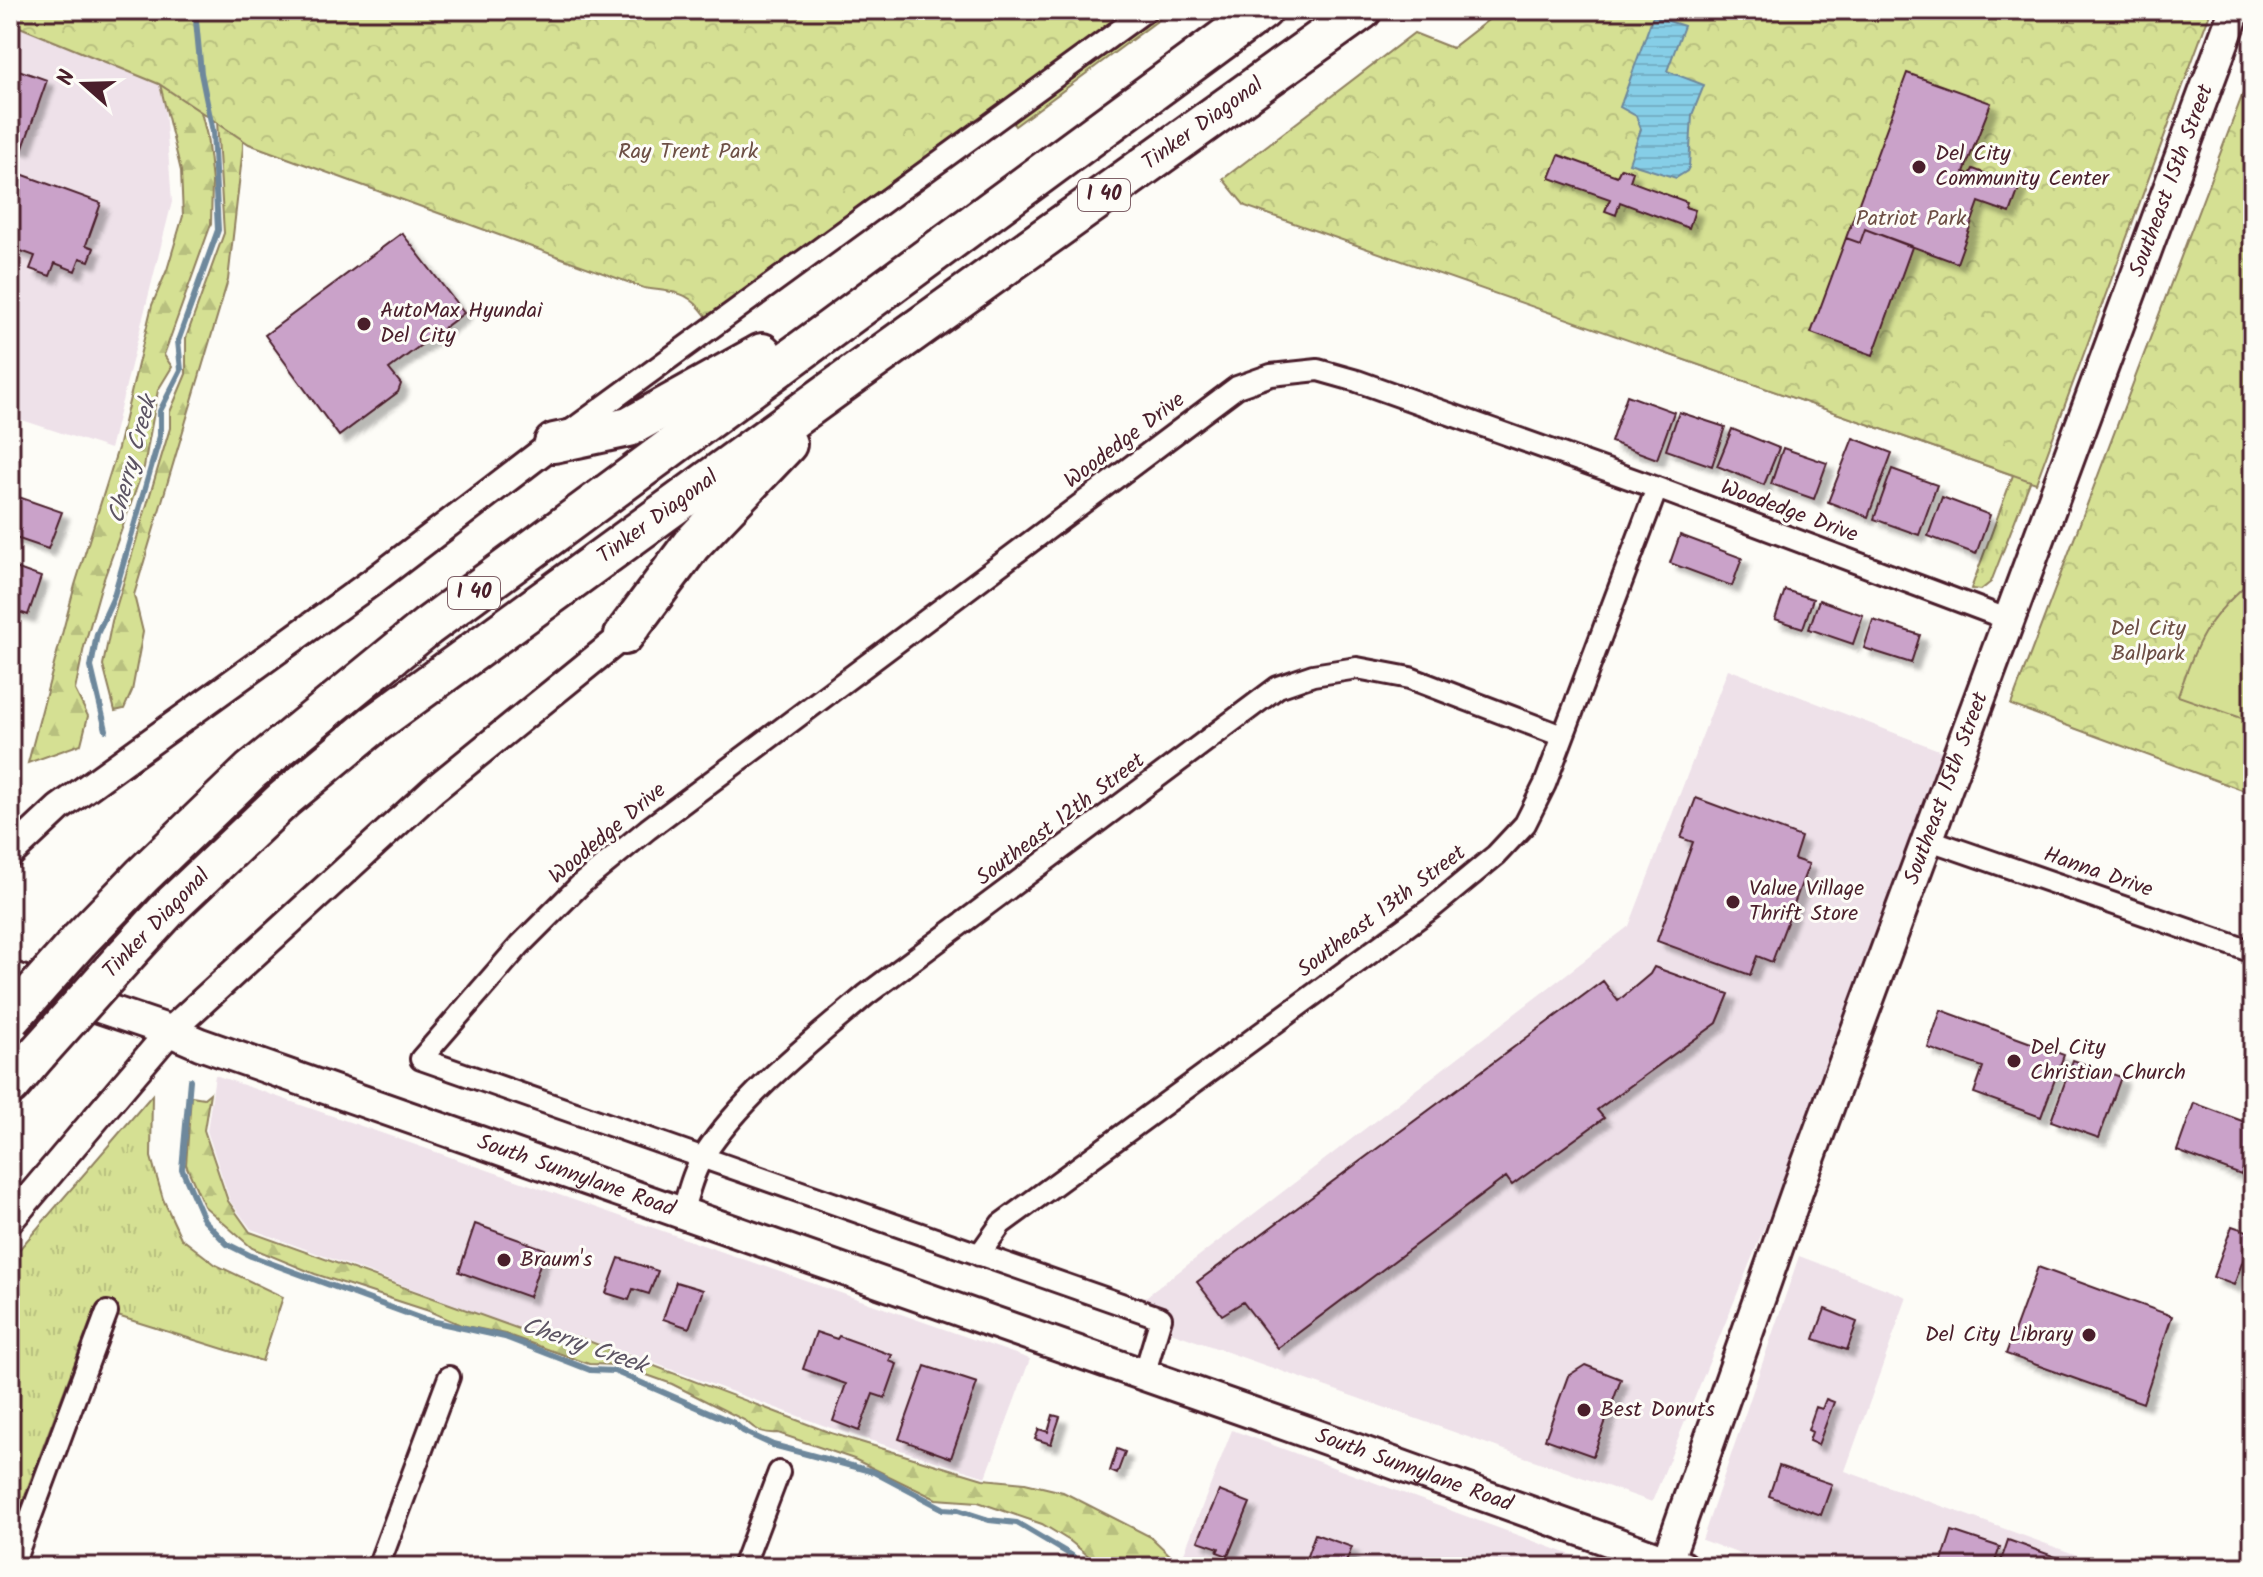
<svg xmlns="http://www.w3.org/2000/svg" width="2263" height="1577" font-family="Kalam,sans-serif">
	<defs>
		<pattern id="grass-tufts" width="24" height="20" patternUnits="userSpaceOnUse" patternTransform="scale(2)"><rect width="24" height="20" fill="#d5e093"/><path d="M3 7l-1-3M5 7V3M7 7l1-3M15 17l-1-3M17 17v-4M19 17l1-3" fill="none" stroke="#b8c07f"/></pattern>
		<pattern id="forest-firs" width="22" height="20" patternUnits="userSpaceOnUse" patternTransform="scale(2)"><rect width="22" height="20" fill="#d5e093"/><path d="M5 1l3.5 6h-7zM16 11l3.5 6h-7z" fill="#b8c07f"/></pattern>
		<pattern id="park-crowns" width="20" height="18" patternUnits="userSpaceOnUse" patternTransform="scale(2)"><rect width="20" height="18" fill="#d5e093"/><path d="M2 6a3 3 0 1 1 6 0M12 15a3 3 0 1 1 6 0" fill="none" stroke="#b8c07f"/></pattern>
		<pattern id="water-rules" width="6" height="5" patternUnits="userSpaceOnUse" patternTransform="scale(2)"><rect width="6" height="5" fill="#86cee7"/><path d="M0 2.5h6" fill="none" stroke="#75b0c6"/></pattern>
		<filter id="shadow"><feDropShadow dx="7" dy="7" stdDeviation="2" flood-color="#0004"/></filter>
	</defs>
	<rect width="100%" height="100%" fill="#fdfcf7"/>
	<filter id="ink" filterUnits="userSpaceOnUse"><feTurbulence type="fractalNoise" baseFrequency=".0125" numOctaves="2"/><feDisplacementMap in="SourceGraphic" scale="16" xChannelSelector="R" yChannelSelector="G"/><feConvolveMatrix kernelMatrix="1 2 1 2 8 2 1 2 1" color-interpolation-filters="sRGB"/></filter>
	<g filter="url(#ink)">
		<path fill="#eee1e9" d="M10 23 159 84 164 96 172 202 110 449 10 416Z
			M1728 669 1957 757 1652 1502 1134 1319 1143 1299 1629 926Z
			M215 1075 1030 1359 986 1477 828 1427 577 1335 574 1344 535 1330 521 1329 251 1229 230 1201 207 1131Z
			M1799 1256 1907 1297 1845 1471 2110 1567H1775L1702 1540Z
			M1232 1430 1604 1567H1218L1182 1558Z"/>
		<path fill="url(#grass-tufts)" stroke="#90805f" stroke-width="2" d="M1662 352 2033 474 1991 582 1981 590 1971 589 2013 475Z
			M152 1095 151 1157 163 1199 181 1238 216 1265 283 1297 262 1361 95 1309 14 1524 10 1523V1260Z"/>
		<path fill="url(#forest-firs)" stroke="#90805f" stroke-width="2" d="M213 57 243 128V148L228 280 134 595 143 632 132 691 124 709 115 711 103 665 112 621 170 428V412L186 374V338L224 233Z
			M190 68 207 136 212 182 211 224 164 355 172 367 158 390 144 467 101 587 84 647 75 690 88 716 81 744 28 763 75 585 118 448 152 305 167 270 183 216 181 171 157 72Z
			M210 1093 204 1130 228 1201 250 1232 522 1330 535 1331 574 1345 578 1337 831 1433 983 1479 1025 1483 1063 1492 1151 1537 1173 1558 1214 1567H1102L1070 1541 1042 1524 978 1502 936 1499 854 1459 778 1433C764 1434 756 1431 746 1421L672 1384 619 1365 589 1364 505 1334 461 1325 429 1311 315 1274 252 1248 204 1206 186 1165 191 1096 204 1098Z"/>
		<path fill="url(#park-crowns)" stroke="#90805f" stroke-width="2" d="M10 10H1172L1015 126 999 103 707 317C687 289 676 293 644 288L249 144 159 84 10 23Z
			M1501 10H2211L2036 483 1245 206 1223 179 1414 33 1452 48Z
			M2253 67V794L2011 705Z"/>
		<path fill="#d5e093" stroke="#90805f" stroke-width="2" d="M2253 583V722L2178 696C2197 643 2204 622 2247 584Z"/>
		<path fill="url(#water-rules)" stroke="#6e889c" stroke-width="2" d="M1653 16 1684 26 1667 71 1704 85 1692 115 1689 167 1687 171 1676 178 1629 163 1641 129 1636 116 1620 107Z"/>
		<g fill="none" stroke-linecap="round" stroke-linejoin="round">
			<path stroke="#6e889c" stroke-width="6" d="M106 730 91 667 97 634 113 599 160 436V411L181 370 178 341 218 230 213 132 201 73 195 10
				M190 1080 182 1169 204 1220 227 1244 251 1256 422 1319 505 1337 590 1370 614 1371 734 1423 743 1431 773 1445 874 1472 944 1509 958 1510 989 1520 1017 1523 1071 1555 1085 1567"/>
		</g>
		<path fill="#caa2c9" stroke="#4a1f2b" stroke-width="2" filter="url(#shadow)" d="M10 67 47 80 23 148 10 144Z
			M1907 73 1991 103 1964 172 1970 175 1973 169 2020 186 2010 213 1979 202 1957 263 1865 229 1860 243 1846 238Z
			M1559 155 1617 176 1621 168 1633 172 1630 181 1687 202 1685 207 1695 210 1689 228 1620 202 1616 215 1605 211 1610 199 1550 178Z
			M10 170 101 203 86 245 94 248 89 261 80 258 75 271 55 263 50 276 30 269 35 256 10 247Z
			M1865 229 1912 247 1873 355 1811 333 1846 238 1860 243Z
			M402 233 464 313 389 369 401 384 398 392 339 436 265 335Z
			M1627 395 1674 412 1657 459 1611 442Z
			M1679 412 1725 427 1712 466 1666 450Z
			M1732 429 1779 448 1764 485 1717 466Z
			M1853 438 1892 453 1868 517 1828 502Z
			M1783 448 1827 463 1814 499 1771 484Z
			M1892 469 1937 485 1919 535 1874 519Z
			M10 494 62 512 48 549 10 536Z
			M1942 497 1990 515 1976 554 1928 536Z
			M1680 535 1742 558 1732 586 1670 563Z
			M10 566 41 577 28 615 10 609Z
			M1785 590 1813 599 1803 628 1775 619Z
			M1819 600 1863 615 1853 644 1809 629Z
			M1873 620 1920 635 1911 663 1864 648Z
			M1696 798 1801 837 1794 859 1809 864 1772 962 1757 956 1750 975 1657 941 1693 842 1681 838Z
			M1654 967 1729 994 1717 1023 1597 1110 1604 1118 1512 1185 1506 1177 1278 1348 1243 1302 1222 1315 1197 1282 1603 981 1618 1001 1650 974Z
			M1941 1010 2064 1055 2041 1117 1974 1093 1983 1067 1928 1048Z
			M2073 1060 2121 1077 2099 1138 2051 1121Z
			M2194 1103 2253 1125V1142L2241 1175 2177 1151Z
			M475 1224 545 1249 529 1297 459 1272Z
			M2232 1226 2253 1233 2234 1285 2213 1277Z
			M619 1258 658 1271 649 1294 633 1289 629 1300 606 1293Z
			M2038 1267 2172 1316 2143 1403 2006 1354Z
			M676 1282 703 1290 689 1328 663 1319Z
			M1825 1309 1857 1322 1847 1350 1814 1339Z
			M816 1332 837 1339 839 1336 892 1355 889 1361 897 1364 885 1398 873 1394 859 1431 833 1421 846 1384 803 1369Z
			M1585 1365 1621 1379 1593 1456 1545 1439 1568 1376Z
			M925 1366 977 1383 951 1458 899 1439Z
			M1826 1399 1834 1402 1818 1445 1809 1441 1812 1432 1808 1430 1816 1407 1822 1409Z
			M1053 1415 1060 1417 1051 1444 1035 1439 1039 1429 1048 1432Z
			M1117 1449 1125 1452 1117 1474 1110 1471Z
			M1779 1466 1832 1484 1821 1515 1769 1496Z
			M1219 1491 1250 1503 1228 1556 1217 1552 1219 1548 1198 1541Z
			M1952 1531 2000 1547 1993 1567H1940Z
			M1315 1534 1352 1547 1344 1567H1303Z
			M2008 1540 2070 1562 2068 1567H1999Z"/>
		<g fill="none" stroke-linecap="round" stroke-linejoin="round">
			<g stroke="#4a1f2b" stroke-width="26">
				<path id="minor" d="M570 431 1147 10
					M1927 839 2253 952
					M682 1213C688 1194 693 1171 704 1155 744 1094 811 1042 866 995L1278 687 1313 675 1357 668 1410 678 1562 736
					M979 1255 1001 1224 1433 907 1496 855 1525 824 1545 784 1657 488
					M1144 1375 1161 1318 421 1059 520 945 581 884 648 829 1201 414 1237 387 1271 375 1318 370 1357 381 1657 488 2007 619
					M12 1567 107 1312
					M378 1567 449 1377
					M743 1567 779 1472"/>
			</g>
			<g stroke="#4a1f2b" stroke-width="32">
				<path id="tertiary" d="M10 854 59 808 372 582 554 443
					M10 1220 170 1031 433 790 624 635"/>
			</g>
			<g stroke="#4a1f2b" stroke-width="36">
				<g id="secondary">
					<path id="s1" d="M10 977 170 1031 200 1044 1307 1432 1683 1567"/>
					<path id="s2" d="M1665 1567 1799 1186 2235 10"/>
				</g>
			</g>
			<g stroke="#4a1f2b" stroke-width="44">
				<g id="motorway">
					<path d="M554 443 629 427 762 353"/>
					<path d="M624 635 691 545 787 444"/>
					<path d="M79 941 143 875 251 771 427 627 1263 10"/>
					<path id="s3" d="M125 956 170 907 284 799 373 725 846 380 1362 10"/>
					<path d="M10 1086 38 1053"/>
				</g>
			</g>
			<use href="#minor" stroke="#fdfcf7" stroke-width="20"/>
			<use href="#tertiary" stroke="#fdfcf7" stroke-width="26"/>
			<use href="#secondary" stroke="#fdfcf7" stroke-width="30"/>
			<use href="#motorway" stroke="#fdfcf7" stroke-width="38"/>
			<g stroke="#4a1f2b" stroke-width="44" stroke-linecap="butt">
				<path id="motorway-bridge" d="M10 1019 79 941
					M38 1053 125 956"/>
			</g>
			<use href="#motorway-bridge" stroke="#fdfcf7" stroke-width="38"/>
		</g>
	</g>
	<g fill="#4a1f2b" stroke="#fdfcf7" stroke-width="3">
		<circle cx="1919" cy="167" r="8"/>
		<circle cx="364" cy="324" r="8"/>
		<circle cx="1733" cy="902" r="8"/>
		<circle cx="2014" cy="1061" r="8"/>
		<circle cx="504" cy="1260" r="8"/>
		<circle cx="2089" cy="1335" r="8"/>
		<circle cx="1584" cy="1410" r="8"/>
	</g>
	<g text-anchor="middle" dominant-baseline="central" stroke-width="6" stroke-linejoin="round" paint-order="stroke">
		<g fill="#fdfcf7" stroke="#806168" stroke-width="2">
			<rect x="1078" y="179" width="52" height="32" rx="6"/>
			<rect x="448" y="577" width="52" height="32" rx="6"/>
		</g>
		<g font-size="20" font-weight="bold" fill="#4a1f2b">
			<text x="1104" y="195">I 40</text>
			<text x="474" y="593">I 40</text>
		</g>
		<g font-size="22" fill="#4a1f2b" stroke="#fdfcf7">
			<text stroke="none"><textPath href="#s3" startOffset="1364">Tinker Diagonal</textPath></text>
			<text stroke="none"><textPath href="#s2" startOffset="1476">Southeast 15th Street</textPath></text>
			<text transform="translate(1125 441) rotate(-37)">Woodedge Drive</text>
			<text transform="translate(1789 512) rotate(20)">Woodedge Drive</text>
			<text stroke="none"><textPath href="#s3" startOffset="692">Tinker Diagonal</textPath></text>
			<text stroke="none"><textPath href="#s2" startOffset="828">Southeast 15th Street</textPath></text>
			<text transform="translate(1061 820) rotate(-37)">Southeast 12th Street</text>
			<text transform="translate(608 834) rotate(-40)">Woodedge Drive</text>
			<text transform="translate(2098 873) rotate(19)">Hanna Drive</text>
			<text transform="translate(1382 912) rotate(-37)">Southeast 13th Street</text>
			<text transform="translate(157 924) rotate(-46)">Tinker Diagonal</text>
			<text stroke="none"><textPath href="#s1" startOffset="600">South Sunnylane Road</textPath></text>
			<text stroke="none"><textPath href="#s1" startOffset="1488">South Sunnylane Road</textPath></text>
		</g>
		<g font-size="22" fill="#6d4f45" stroke="#fdfcf7">
			<text x="688" y="152">Ray Trent Park</text>
			<text x="1911" y="219">Patriot Park</text>
			<text x="2148" y="629">Del City<tspan x="2148" dy="25">Ballpark</tspan></text>
		</g>
		<g font-size="22" fill="#4a1f2b" stroke="#fdfcf7" text-anchor="start">
			<text x="1935" y="154">Del City<tspan x="1935" dy="25">Community Center</tspan></text>
			<text x="380" y="311">AutoMax Hyundai<tspan x="380" dy="25">Del City</tspan></text>
			<text x="1749" y="889">Value Village<tspan x="1749" dy="25">Thrift Store</tspan></text>
			<text x="2030" y="1048">Del City<tspan x="2030" dy="25">Christian Church</tspan></text>
			<text x="520" y="1260">Braum's</text>
			<text x="2073" y="1335" text-anchor="end">Del City Library</text>
			<text x="1600" y="1410">Best Donuts</text>
		</g>
		<g font-size="24" font-style="italic" fill="#5c5463" stroke="#fdfcf7">
			<text transform="translate(133 460) rotate(-75)">Cherry Creek</text>
			<text transform="translate(584 1346) rotate(19)">Cherry Creek</text>
		</g>
	</g>
	<rect width="2263" height="1577" fill="none" stroke="#fdfcf7" stroke-width="40"/>
	<rect x="20" y="20" width="2223" height="1537" fill="none" stroke="#4a1f2b" stroke-width="3" filter="url(#ink)"/>
	<g transform="translate(84 84) rotate(290)" stroke="#fdfcf7" stroke-width="6" paint-order="stroke">
	<path d="M0-6L14 30L0 20L-14 30Z" fill="#4a1f2b"/>
	<text y="-12" font-size="22" font-weight="bold" text-anchor="middle" fill="#4a1f2b">N</text>
	</g>
</svg>
